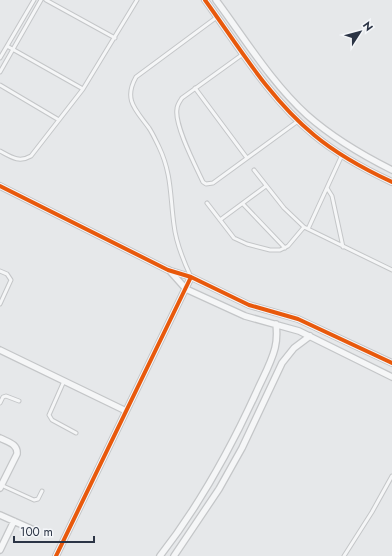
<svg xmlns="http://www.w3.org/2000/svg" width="392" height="556" font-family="Jost,sans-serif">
	<rect width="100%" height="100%" fill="#e6e8ea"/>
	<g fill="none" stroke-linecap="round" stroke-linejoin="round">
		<g stroke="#c4c6c8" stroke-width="5">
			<path id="lane" d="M46 0 115 38
				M7 46 83 89
				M243 54 182 98C180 101 177 105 177 109 174 125 196 167 203 182L206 184 213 183 298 121
				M0 58 34 0
				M0 72 41 0
				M0 85 59 120
				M195 88 247 158
				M0 151C11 157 19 163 31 156L83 89 137 0
				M254 170 284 208 304 227 392 270
				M327 188 332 196 343 247
				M207 203 234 238 247 244 270 250H280L288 246 304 227
				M243 204 285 248
				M220 220 266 186
				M308 229 342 155
				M0 271 7 274 11 280 0 304
				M191 277C183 260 176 243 174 225 170 197 172 174 159 147 156 141 153 134 149 128 136 110 123 100 136 77L217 17
				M64 381 49 415 52 420 76 433
				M0 403 3 397 6 396 19 401
				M1 485 34 500 38 499 42 491
				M344 556 372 512 392 476"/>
		</g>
		<g stroke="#c4c6c8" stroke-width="8">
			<path id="street" d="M205 0C239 47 269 98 314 135 338 155 364 169 392 182
				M216 0C245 39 271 82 307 115 333 138 362 155 392 170
				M0 186 168 270 191 277 249 305 298 319 392 363
				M169 270 186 289 245 316 299 331 392 377
				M0 350 126 411
				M0 438C8 442 18 444 17 454L0 488
				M0 515 36 531
				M0 550 14 521
				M56 556 191 277
				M160 556C199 506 230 450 256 393 262 379 271 364 275 348 277 340 277 332 276 324
				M174 556 219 489 242 448 282 363 294 348 310 336"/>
		</g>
		<use href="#lane" stroke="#f5f6f7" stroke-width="3"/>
		<use href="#street" stroke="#f5f6f7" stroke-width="5.5"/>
		<g stroke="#f4f6f9" stroke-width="6">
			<path id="cycleway" d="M205 0C239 47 269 98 314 135 338 155 364 169 392 182
				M0 186 168 270 191 277 249 305 298 319 392 363
				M56 556 191 277"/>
		</g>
		<use href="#cycleway" stroke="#e8590c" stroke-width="4"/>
	</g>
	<g transform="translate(360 32) rotate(54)" stroke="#f4f6f9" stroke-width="3" paint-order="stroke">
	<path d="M0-3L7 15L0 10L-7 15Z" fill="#2b3445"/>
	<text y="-6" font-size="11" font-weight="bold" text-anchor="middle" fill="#2b3445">N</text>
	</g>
	<path d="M14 536v6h80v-6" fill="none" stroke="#2b3445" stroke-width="2"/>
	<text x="20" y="536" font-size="12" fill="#2b3445" stroke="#f4f6f9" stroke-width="3" paint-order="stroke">100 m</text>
</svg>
